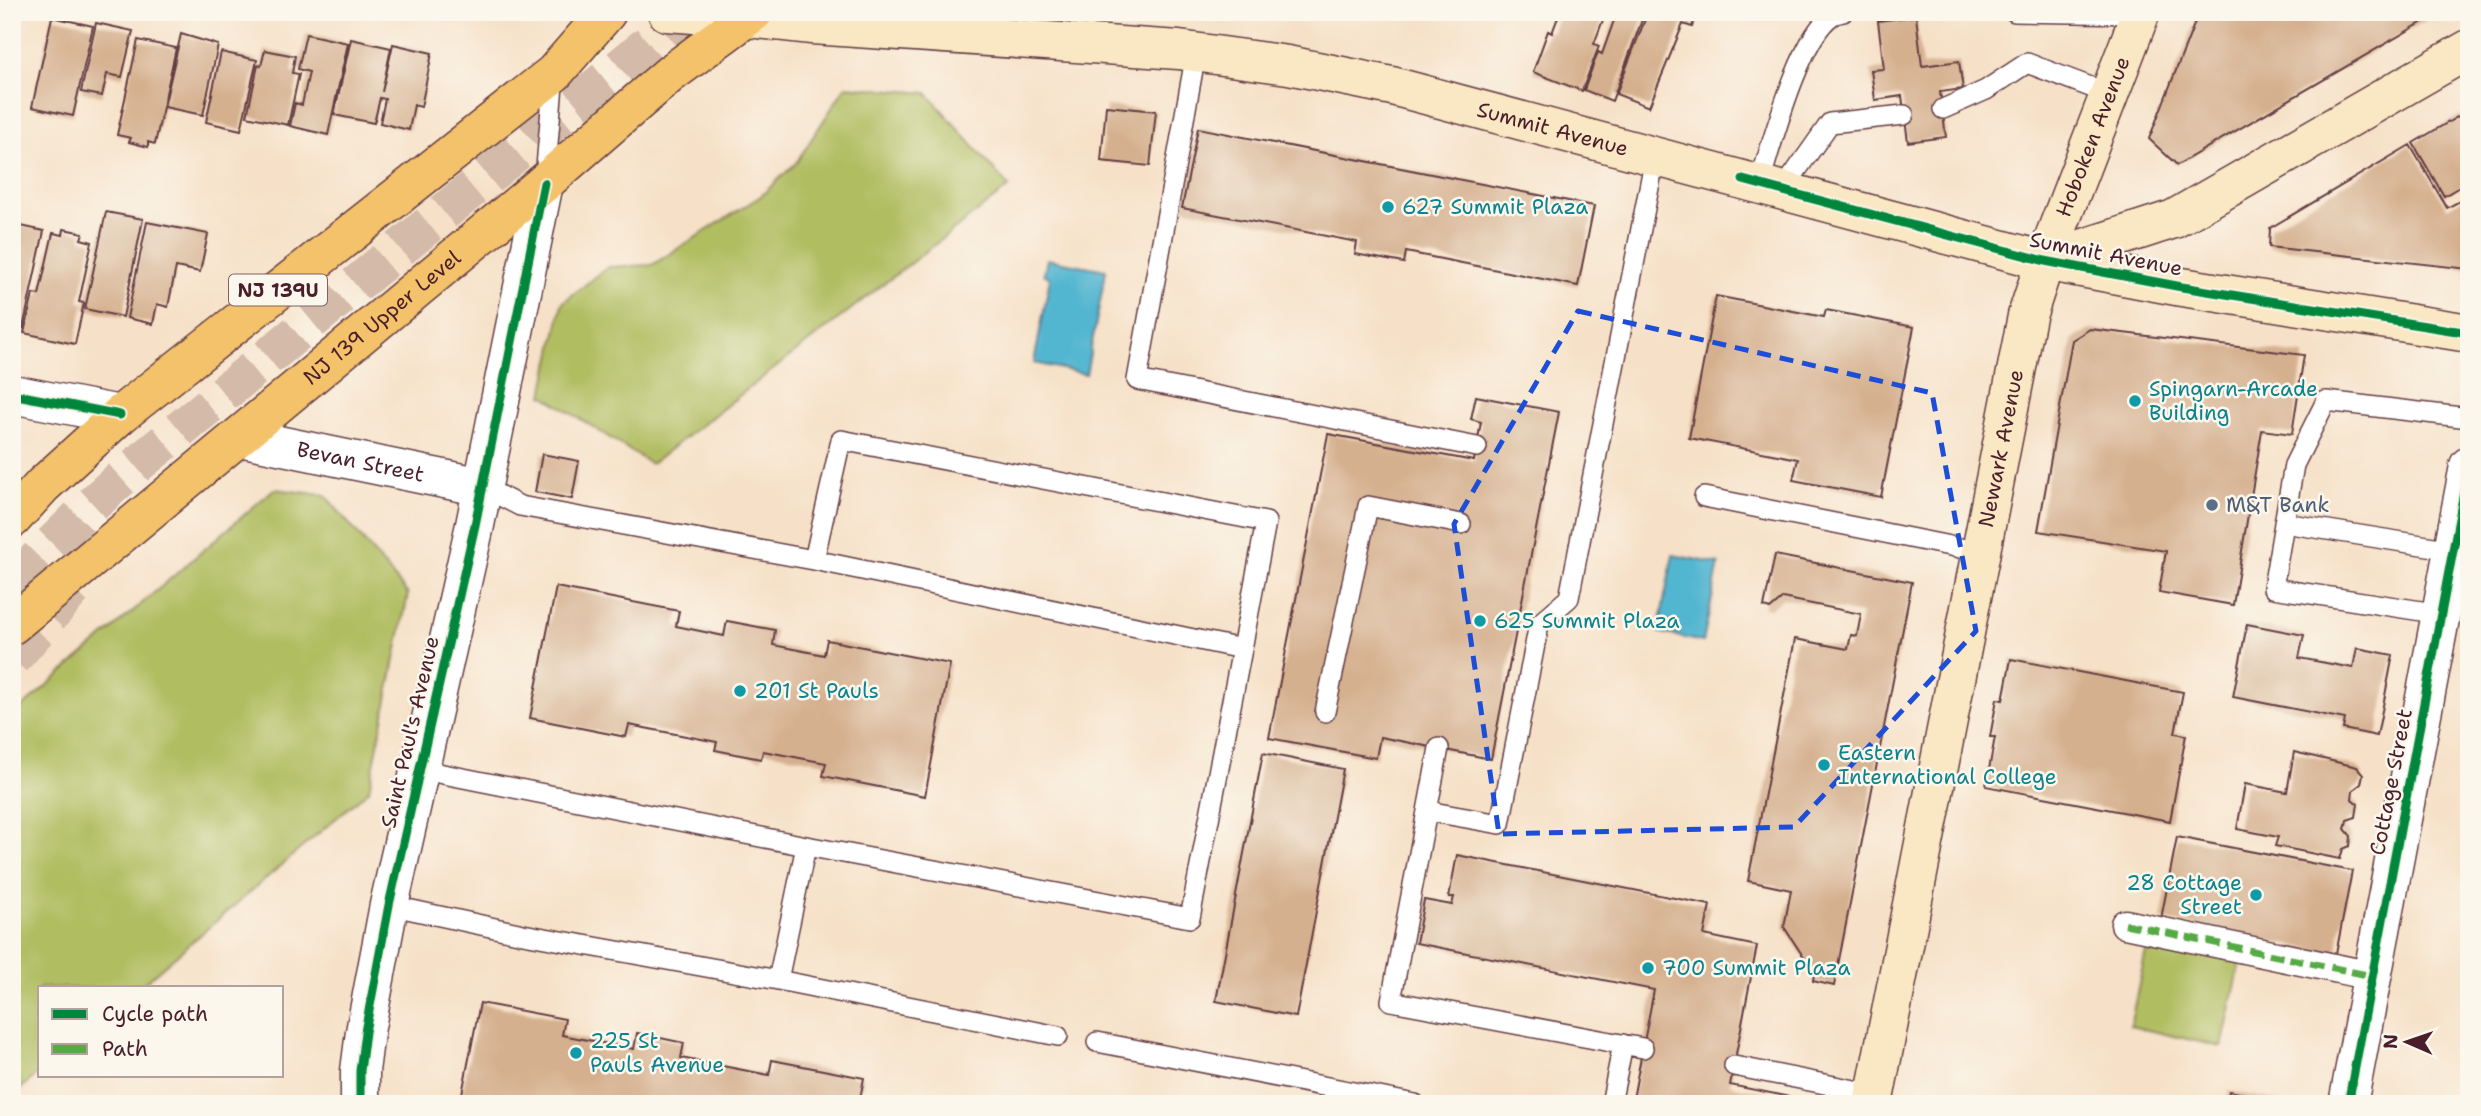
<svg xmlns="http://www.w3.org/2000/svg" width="2481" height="1116" font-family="'Shantell Sans',sans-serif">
	<rect width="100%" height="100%" fill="#fbf7ec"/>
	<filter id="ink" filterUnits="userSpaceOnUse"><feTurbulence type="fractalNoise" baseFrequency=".0143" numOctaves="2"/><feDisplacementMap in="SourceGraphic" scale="14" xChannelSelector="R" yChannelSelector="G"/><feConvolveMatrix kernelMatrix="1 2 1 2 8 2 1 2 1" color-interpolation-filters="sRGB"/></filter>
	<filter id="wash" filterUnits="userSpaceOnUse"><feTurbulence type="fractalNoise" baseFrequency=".00686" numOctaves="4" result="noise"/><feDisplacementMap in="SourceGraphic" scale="28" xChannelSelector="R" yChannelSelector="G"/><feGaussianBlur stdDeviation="1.57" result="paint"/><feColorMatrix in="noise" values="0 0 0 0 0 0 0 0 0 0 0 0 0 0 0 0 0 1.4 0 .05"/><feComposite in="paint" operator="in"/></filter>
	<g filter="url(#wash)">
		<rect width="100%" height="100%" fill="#f6e1c8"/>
		<path fill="#b0bd60" stroke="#7d6e46" stroke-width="2" d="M846 86 927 93 1009 187 651 464 543 395 562 303 608 267 652 265 761 196 796 163Z
			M274 489 325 495 408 594 369 790 138 988H40V1072L12 1096V716Z
			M2148 942 2241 960 2222 1047 2130 1026Z"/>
		<path fill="#52b6d0" stroke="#4e6a7e" stroke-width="2" d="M1047 259 1106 270 1086 374 1034 363 1050 278 1044 274Z
			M1673 555 1719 564 1703 642 1658 632Z"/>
		<g id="blocks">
			<path fill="#d5b08f" d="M1560 12H1606L1594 44 1599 46 1582 91 1533 72 1548 31 1552 33Z
				M1617 12H1645L1612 101 1584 90 1598 52 1602 54Z
				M1648 12H1697L1692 27 1683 24 1649 107 1616 94Z
				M2199 12H2258L2270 22 2271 20 2261 12H2440L2177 165 2149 139Z
				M1916 16 1922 66 1959 61 1963 89 1940 92 1946 137 1908 142 1902 96 1875 100 1871 70 1884 69 1878 21Z
				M52 17 93 26 73 116 32 107Z
				M96 23 133 31 122 77 107 74 102 96 81 92Z
				M181 34 218 45 203 115 164 107Z
				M306 34 348 43 328 135 290 126 295 103 302 105 309 72 298 69Z
				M351 39 391 48 382 92 393 44 432 53 421 107 414 105 409 130 380 123 385 99 380 98 374 123 334 115Z
				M138 40 176 48 155 144 148 142V147L129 142 131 138 117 135Z
				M265 50 295 56 292 73 299 74 288 125 247 116 258 65 261 66Z
				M221 52 257 60 241 130 206 122Z
				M1106 106 1156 111 1150 166 1101 161Z
				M2469 110V181L2444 196 2413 143Z
				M1198 128 1594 206 1578 286 1406 252 1404 263 1355 254 1357 242 1182 208Z
				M2410 145 2447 208 2469 196V269L2269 247 2270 228Z
				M106 212 143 219 123 317 85 309Z
				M147 222 208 234 200 272 176 267 168 307 157 304 153 324 127 318Z
				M12 224 44 231 23 328 12 326Z
				M64 229 83 233 81 239 92 242 79 302 84 303 75 344 24 333 33 294 39 295 53 233 63 235Z
				M1716 296 1824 317 1826 310 1914 327 1881 497 1793 480 1798 459 1689 438Z
				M2090 329 2304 355 2292 434 2262 430 2233 605 2159 592 2166 551 2038 531 2072 340Z
				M1476 396 1559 412 1491 759 1380 737 1376 758 1269 738 1328 434 1474 461 1481 422 1471 419Z
				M542 454 579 461 572 499 535 492Z
				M1775 555 1912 582 1834 986 1813 981 1814 973 1784 927 1791 890 1748 881 1795 639 1848 649 1851 635 1857 636 1861 614 1783 598 1770 609 1764 607Z
				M556 587 679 611 676 626 724 636 727 621 775 630 773 645 824 655 827 640 950 664 925 796 823 776 826 763 763 751 761 759 715 750 717 742 629 725 626 737 530 718Z
				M2247 624 2304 635 2299 658 2353 668 2357 648 2393 655 2377 736 2343 729 2345 719 2233 697Z
				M2011 659 2183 692 2175 733 2186 735 2170 821 1986 786 1995 737H1990L1997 699 2003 700Z
				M2294 752 2357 767 2363 774 2361 784 2353 790 2352 799 2358 804 2356 817 2347 820 2345 829 2351 836 2350 846 2343 849 2340 859 2275 846 2278 837 2237 829 2245 784 2287 792Z
				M1263 753 1343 769 1296 1017 1216 1001Z
				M2177 837 2352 871 2336 954 2161 919Z
				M1457 855 1710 905 1704 935 1757 946 1730 1085 1795 1098 1794 1104H1632L1654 990 1416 943 1424 900 1452 905 1454 897H1449Z
				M480 1003 565 1019 562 1035 634 1049 637 1033 684 1043 681 1058 769 1075 772 1060 864 1078 859 1104H460Z
				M2229 1091 2280 1101V1104H2226Z"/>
		</g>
	</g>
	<g filter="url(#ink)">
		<use href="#blocks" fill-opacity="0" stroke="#643c43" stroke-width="2"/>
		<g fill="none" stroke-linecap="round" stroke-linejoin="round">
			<path stroke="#d4baa9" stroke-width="38" stroke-dasharray="38 19" stroke-linecap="butt" d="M12 584 84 512 127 473 687 12
				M12 659 73 589"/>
			<g stroke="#643c43" stroke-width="22">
				<path id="service" d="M2015 12 2140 14
					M1196 53 1137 380 1477 447
					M1943 109 1986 90 2027 63 2109 94
					M545 179 554 73
					M1759 185C1771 147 1800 35 1833 15 1836 13 1840 13 1843 12
					M1782 191 1830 123 1904 115
					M483 487 520 506 814 560 1242 649 1266 522 841 440 814 560
					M1704 497 1980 552
					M2284 523 2453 550
					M2441 614 2273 588 2294 465 2326 401 2469 418
					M1325 712 1368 506 1461 524
					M1439 748 1391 1001 1643 1048
					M418 769 806 846 1190 918 1242 649
					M1427 811 1500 824 1539 624 1569 598 1655 157
					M389 905 523 934 778 980 806 846
					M778 980 1058 1036
					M1097 1042 1415 1104
					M1734 1066 1875 1094
					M1611 1104 1623 1044"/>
			</g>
			<g stroke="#643c43" stroke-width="31">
				<path id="pedestrian" d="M2125 924 2372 976"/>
			</g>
			<g stroke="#643c43" stroke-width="41">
				<path id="minor" d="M12 394 120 415
					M2348 1104 2469 466"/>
			</g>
			<g stroke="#643c43" stroke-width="41">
				<g id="tertiary">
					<path id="s1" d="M239 437 483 487"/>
					<path d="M360 1104V1071L365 1032 389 905 475 525 544 183"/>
				</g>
			</g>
			<g stroke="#643c43" stroke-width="41">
				<g id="secondary">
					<path id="s2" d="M667 12 748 18 812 25 1179 50 1288 65 1392 86 2045 261 2182 287 2469 333"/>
					<path d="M2047 260 2174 219 2469 49"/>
					<path id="s3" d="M1873 1104 2027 316 2045 261 2141 12"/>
				</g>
			</g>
			<g stroke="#643c43" stroke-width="41">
				<g id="primary">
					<path d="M12 519 43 485 120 415 554 73 607 12"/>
					<path id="s4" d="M12 625 544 183 670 74 754 12"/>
				</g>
			</g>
			<use href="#service" stroke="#fff" stroke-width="19"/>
			<use href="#pedestrian" stroke="#fff" stroke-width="28"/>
			<use href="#minor" stroke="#fff" stroke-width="38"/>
			<use href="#tertiary" stroke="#fff" stroke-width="38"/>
			<use href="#secondary" stroke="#fae7c3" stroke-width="38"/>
			<use href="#primary" stroke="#f3c26a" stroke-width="38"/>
			<path stroke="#57aa44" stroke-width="7" stroke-dasharray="14 7" stroke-linecap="butt" d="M2125 924 2372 976"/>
			<g stroke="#fbf7ec" stroke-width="13">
				<path id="cycleway" d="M1743 180 2045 261 2182 287 2469 333
					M12 394 120 415
					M360 1104V1071L365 1032 389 905 475 525 544 183
					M2348 1104 2469 466"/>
			</g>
			<use href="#cycleway" stroke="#00873e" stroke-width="9"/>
		</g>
	</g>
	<path fill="none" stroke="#1d4ed8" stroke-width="5" stroke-dasharray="14 9" stroke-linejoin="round" d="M1578 311 1932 393 1976 631 1794 827 1499 834 1454 524Z"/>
	<g fill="#0f9aa8" stroke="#fbf7ec" stroke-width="2.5">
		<circle cx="1388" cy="207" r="7"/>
		<circle cx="2135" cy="401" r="7"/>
		<circle cx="1480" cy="621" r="7"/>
		<circle cx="740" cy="691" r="7"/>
		<circle cx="1824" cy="765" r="7"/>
		<circle cx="2256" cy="895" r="7"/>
		<circle cx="1648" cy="968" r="7"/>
		<circle cx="576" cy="1053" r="7"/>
	</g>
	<circle fill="#5c6f8a" stroke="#fbf7ec" stroke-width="2.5" cx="2212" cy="505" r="7"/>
	<g text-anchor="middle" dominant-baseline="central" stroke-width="5" stroke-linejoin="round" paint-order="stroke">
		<rect fill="#fbf7ec" stroke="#7f6065" stroke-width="2" x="229" y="274.5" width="98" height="31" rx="5"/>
		<g font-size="19" font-weight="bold" fill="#4a1f2b">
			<text x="278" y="290">NJ 139U</text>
		</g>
		<g font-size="21" fill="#4a1f2b" stroke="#fbf7ec">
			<text stroke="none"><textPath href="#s2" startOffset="896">Summit Avenue</textPath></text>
			<text stroke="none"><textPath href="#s3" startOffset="994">Hoboken Avenue</textPath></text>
			<text transform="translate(2106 254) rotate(11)">Summit Avenue</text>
			<text stroke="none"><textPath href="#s4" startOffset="481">NJ 139 Upper Level</textPath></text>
			<text stroke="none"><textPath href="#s3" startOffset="668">Newark Avenue</textPath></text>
			<text stroke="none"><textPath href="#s1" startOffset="124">Bevan Street</textPath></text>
			<text transform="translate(410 732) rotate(-77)">Saint Paul's Avenue</text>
			<text transform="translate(2391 782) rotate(-79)">Cottage Street</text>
		</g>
		<g font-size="21" fill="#0d838f" stroke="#fbf7ec" text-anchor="start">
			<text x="1402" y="207">627 Summit Plaza</text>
			<text x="2149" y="389">Spingarn-Arcade<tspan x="2149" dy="24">Building</tspan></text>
			<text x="1494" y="621">625 Summit Plaza</text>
			<text x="754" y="691">201 St Pauls</text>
			<text x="1838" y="753">Eastern<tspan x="1838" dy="24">International College</tspan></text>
			<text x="2242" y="883" text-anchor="end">28 Cottage<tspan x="2242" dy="24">Street</tspan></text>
			<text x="1662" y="968">700 Summit Plaza</text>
			<text x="590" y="1041">225 St<tspan x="590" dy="24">Pauls Avenue</tspan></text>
		</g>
		<g font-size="21" fill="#4e5e75" stroke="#fbf7ec" text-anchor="start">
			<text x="2226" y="505">M&amp;T Bank</text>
		</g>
	</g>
	<rect width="2481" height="1116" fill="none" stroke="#fbf7ec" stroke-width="42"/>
	<rect x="38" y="986" width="245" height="91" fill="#fbf7ec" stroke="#b4a19f" stroke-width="2"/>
	<rect x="52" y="1009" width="35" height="10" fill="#00873e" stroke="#b4a19f" stroke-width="2"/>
	<text x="102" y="1021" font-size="21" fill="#4a1f2b">Cycle path</text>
	<rect x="52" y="1044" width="35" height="10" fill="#57aa44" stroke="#b4a19f" stroke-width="2"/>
	<text x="102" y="1056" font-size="21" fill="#4a1f2b">Path</text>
	<g transform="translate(2407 1042) rotate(272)" stroke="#fbf7ec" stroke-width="5" paint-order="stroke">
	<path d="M0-5L12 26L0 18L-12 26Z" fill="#4a1f2b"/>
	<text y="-10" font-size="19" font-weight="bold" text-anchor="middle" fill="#4a1f2b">N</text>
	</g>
</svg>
